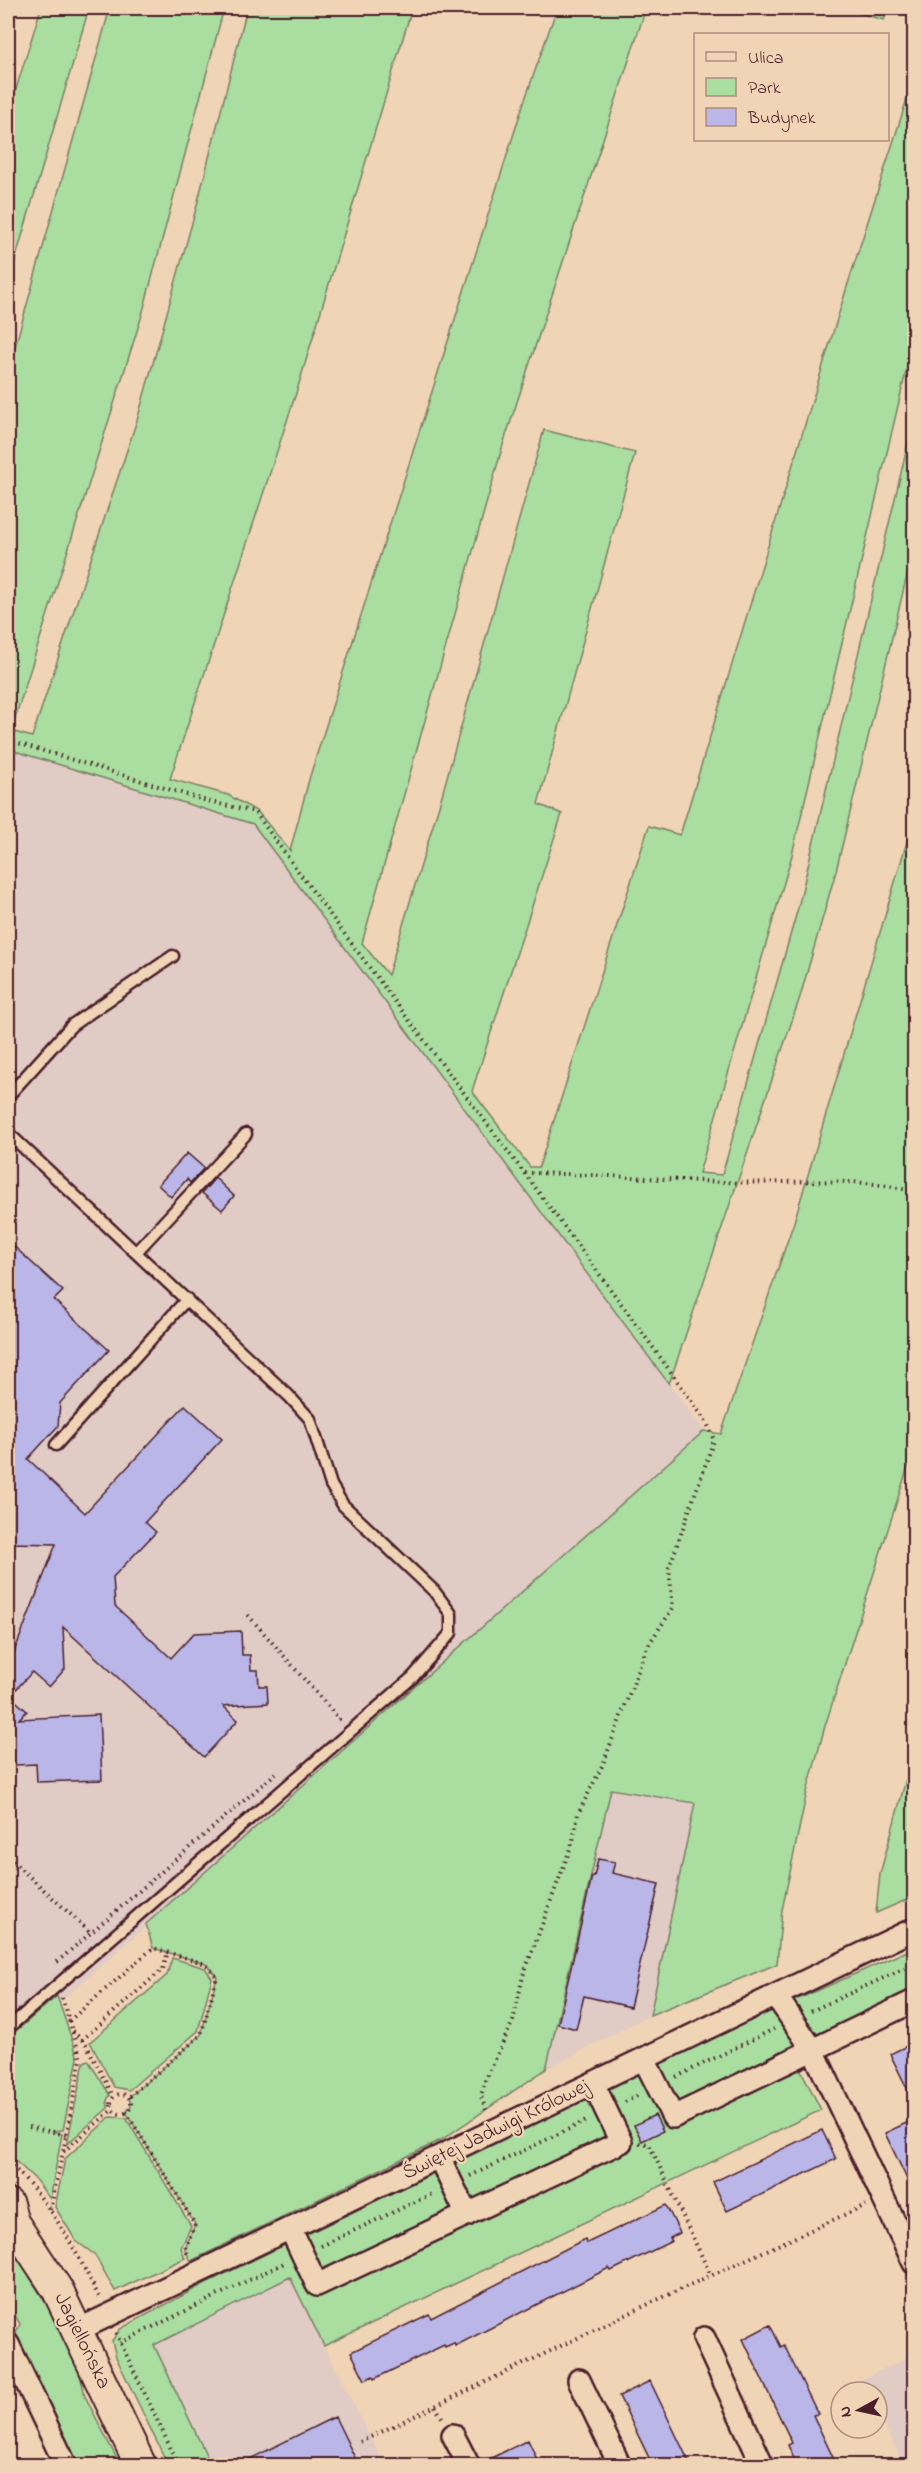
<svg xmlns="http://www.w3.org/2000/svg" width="922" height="2473" font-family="'Indie Flower',sans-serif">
	<rect width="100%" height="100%" fill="#f0d4b6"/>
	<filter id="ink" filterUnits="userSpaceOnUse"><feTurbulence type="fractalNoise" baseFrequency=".0167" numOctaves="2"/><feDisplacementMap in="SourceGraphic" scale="12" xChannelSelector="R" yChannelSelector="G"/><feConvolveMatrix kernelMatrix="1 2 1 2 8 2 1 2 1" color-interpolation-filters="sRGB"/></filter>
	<g filter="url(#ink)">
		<path fill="#e0cbc5" d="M8 749 253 824 704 1431 8 2048Z
			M611 1789 696 1802 650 2015 546 2069Z
			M290 2276 324 2346 384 2465H211L154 2345Z
			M914 2354V2465H904L877 2411V2392H867L861 2380Z"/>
		<path fill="#a9dea0" stroke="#7a7e66" stroke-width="1.5" d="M41 8H89L8 284V115Z
			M110 8H224L142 315 11 731 32 737 138 417 197 205 247 8H412L298 387 170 779 228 795 258 812 290 851 310 776 522 108 557 8H646L502 448 362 943 388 975 440 802 544 430 635 453 538 804 562 814 472 1091 530 1167H539L649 826 680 835 846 290 914 77V338L792 855 699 1173 722 1175 798 908 914 418V546L836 871 800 997 669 1384 253 824 8 749V372Z
			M854 8H889L884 20 852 11Z
			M914 818V1448L825 1726 806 1796 782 1910 777 1964 650 2015 695 1803 611 1789 546 2069 441 2140 191 2261 185 2249 195 2224 126 2112 131 2107 129 2097 201 2035 217 1977 206 1964 153 1948 146 1924 704 1431 721 1434 794 1222Z
			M914 1750V1887L911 1898 876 1913 880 1874Z
			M914 1948V2010L800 2068 821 2110 324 2346 290 2277 154 2345 211 2465H168L116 2357 112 2341 120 2329 204 2284 755 2018Z
			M172 1958 205 1968 212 1978 198 2031 129 2090 114 2087 90 2042 167 1975Z
			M57 1996 78 2058 63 2130 52 2131 62 2134 50 2199 35 2179 8 2154V2038Z
			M88 2060 110 2095 107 2100 108 2108 67 2144 84 2062Z
			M110 2117 126 2118 191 2226 181 2248 185 2258 115 2291 95 2255 76 2241 55 2207 65 2159Z
			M8 2241 51 2312 79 2370 85 2396 120 2465H73L12 2342 20 2324 8 2303Z"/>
		<path fill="#bab6e8" stroke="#4a1f2b" stroke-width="1.5" d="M187 1153 204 1168 190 1183 187 1179 171 1197 158 1185Z
			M215 1178 234 1196 222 1210 202 1193Z
			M8 1241 63 1291 54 1300 109 1350 60 1403 58 1426 28 1459 85 1513 185 1405 222 1439 145 1522 156 1532 113 1577 115 1606 171 1658 194 1633 241 1631 242 1655H250L251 1670H258L259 1686H267L268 1703 223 1706 238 1720 204 1757 63 1627 65 1669 49 1687 32 1672 10 1696 27 1711 19 1719 99 1715 102 1780 37 1782 36 1764 16 1765 8 1757V1668L56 1544 8 1543Z
			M598 1859 615 1862 612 1873 659 1884 630 2007 584 1996 576 2029 558 2024 592 1876 594 1877Z
			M915 2042V2104L890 2054Z
			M655 2115 663 2131 642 2141 634 2125Z
			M915 2119V2196L885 2133Z
			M822 2130 836 2159 727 2211 713 2182Z
			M666 2205 680 2233 670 2238 672 2241 611 2271 609 2268 455 2346 454 2343 445 2347 444 2345 374 2379 373 2376 365 2380 351 2352 429 2314 431 2318 585 2239 587 2243Z
			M770 2325 781 2347 784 2345 818 2414 813 2415 837 2466H797L788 2445 792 2443 743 2339Z
			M650 2381 691 2466H653L619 2396Z
			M335 2417 359 2466H236L326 2421Z
			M528 2440 540 2466H482L481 2463Z"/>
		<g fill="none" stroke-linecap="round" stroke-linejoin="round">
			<g stroke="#4a1f2b" stroke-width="15">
				<path id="lane" d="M8 1096 72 1025 173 956
					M8 1133 289 1396 310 1419 331 1485 343 1505 434 1591 451 1614V1633L413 1677 8 2028
					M137 1251 246 1134
					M56 1445 187 1299"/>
			</g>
			<g stroke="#4a1f2b" stroke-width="26">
				<path id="street" d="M776 1996 813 2050 914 2263
					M644 2059 673 2117 914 2001
					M439 2157 467 2215
					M290 2228 317 2285 621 2142 593 2083
					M78 2330 914 1929
					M704 2338 763 2466
					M8 2344 66 2466
					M579 2380 620 2466
					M453 2435 469 2466"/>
			</g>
			<g stroke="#4a1f2b" stroke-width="34">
				<path id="secondary" d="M8 2204 13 2222 57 2289 141 2466"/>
			</g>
			<path stroke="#4a1f2b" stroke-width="4" stroke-dasharray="1.5 4.5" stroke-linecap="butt" d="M8 740 207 801 255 812C403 1017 561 1216 707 1423L714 1440 669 1568 673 1608 647 1647 603 1764 578 1814 573 1841 523 1976 513 2021 485 2081 481 2096 487 2113
				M525 1173C591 1174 656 1179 722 1182 786 1185 853 1174 914 1192
				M248 1615 339 1719 336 1721
				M8 1857 90 1932
				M57 1962 276 1773
				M62 1998 81 2059 63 2152
				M811 2011 914 1964
				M69 2021 153 1948 206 1964 217 1977 201 2035 129 2097
				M73 2031 86 2044 113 2096
				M82 2040 163 1969 168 1952
				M676 2077 774 2029
				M111 2104a10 10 0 1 1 20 0a10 10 0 1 1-20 0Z
				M625 2102 639 2095
				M126 2112 195 2224 185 2249 189 2257
				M29 2127 66 2135
				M639 2143 649 2144 711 2276
				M8 2162C50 2200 75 2249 100 2299
				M470 2176 588 2120
				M50 2210 63 2152 112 2110
				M321 2246 434 2193
				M116 2333 179 2466
				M120 2343 284 2263
				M435 2406 443 2419
				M360 2442 657 2300 866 2205"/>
			<use href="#lane" stroke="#f0d4b6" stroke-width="10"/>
			<use href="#street" stroke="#f0d4b6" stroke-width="21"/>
			<use href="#secondary" stroke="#f0d4b6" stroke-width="30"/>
		</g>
	</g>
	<g text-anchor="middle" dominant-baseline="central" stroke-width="4.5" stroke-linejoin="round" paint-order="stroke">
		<g font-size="21" fill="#4a1f2b" stroke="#f0d4b6">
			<text transform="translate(496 2130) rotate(-26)">Świętej Jadwigi Królowej</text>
			<text transform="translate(82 2341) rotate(64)">Jagiellońska</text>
		</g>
	</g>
	<rect width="922" height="2473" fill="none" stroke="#f0d4b6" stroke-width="30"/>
	<rect x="15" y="15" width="892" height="2443" fill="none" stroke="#4a1f2b" stroke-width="2" filter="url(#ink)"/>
	<rect x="694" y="33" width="195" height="108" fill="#f0d4b6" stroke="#ae8c7e" stroke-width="1.5"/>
	<rect x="706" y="52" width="30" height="9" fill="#f0d4b6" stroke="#ae8c7e" stroke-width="1.5"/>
	<text x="748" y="63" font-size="18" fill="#4a1f2b">Ulica</text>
	<rect x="706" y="78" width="30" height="18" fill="#a9dea0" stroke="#ae8c7e" stroke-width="1.5"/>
	<text x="748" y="93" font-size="18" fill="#4a1f2b">Park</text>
	<rect x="706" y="108" width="30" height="18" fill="#bab6e8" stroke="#ae8c7e" stroke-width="1.5"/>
	<text x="748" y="123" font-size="18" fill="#4a1f2b">Budynek</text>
	<g transform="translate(859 2410) rotate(262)"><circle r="28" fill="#f0d4b6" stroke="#ae8c7e" stroke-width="1.5"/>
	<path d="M0-4.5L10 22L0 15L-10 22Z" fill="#4a1f2b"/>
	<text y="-9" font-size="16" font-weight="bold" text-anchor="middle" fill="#4a1f2b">N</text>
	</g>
</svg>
